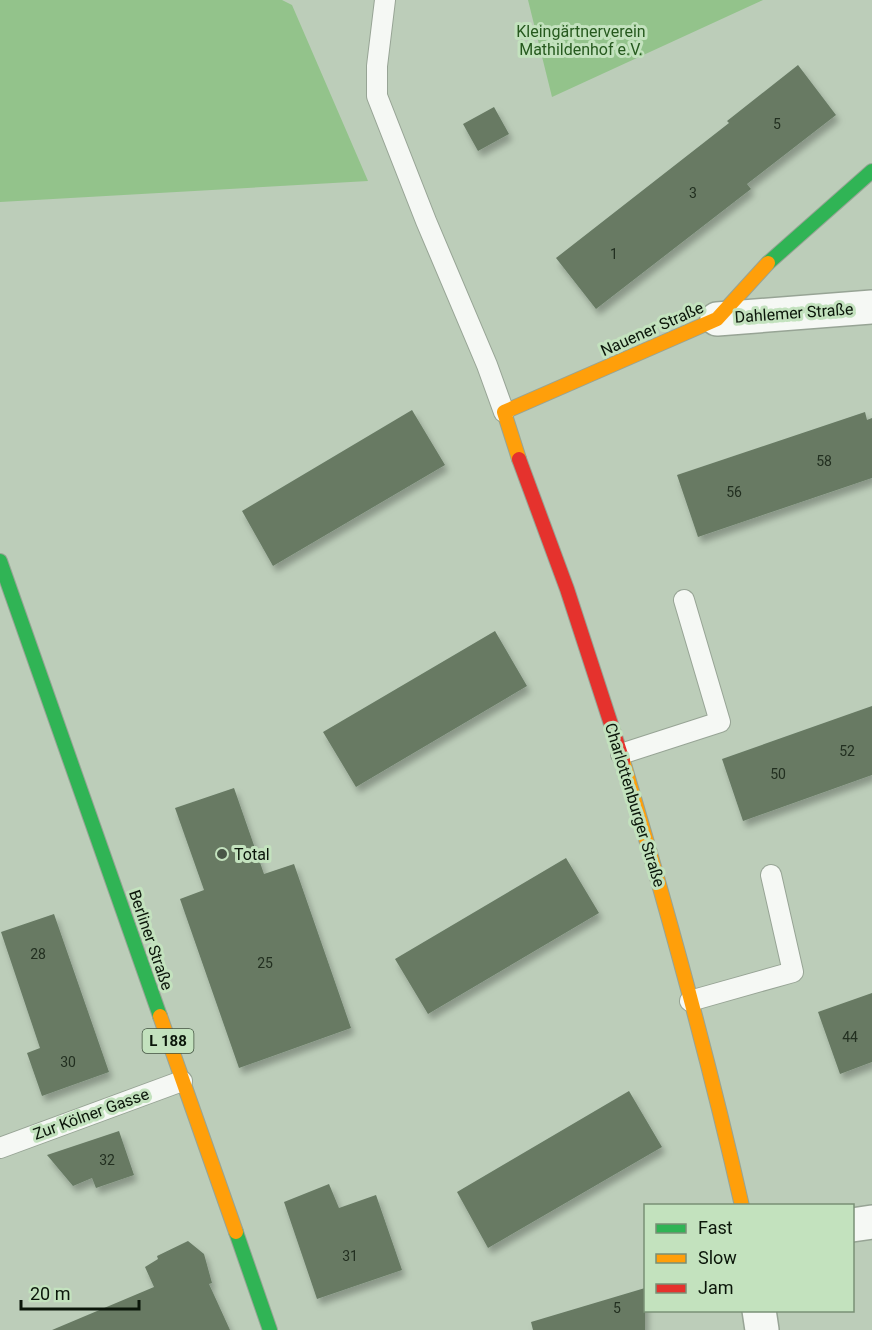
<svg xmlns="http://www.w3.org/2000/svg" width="872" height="1330" font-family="Roboto,sans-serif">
	<defs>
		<filter id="shadow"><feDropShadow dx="3.5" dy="6" stdDeviation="3" flood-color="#0004"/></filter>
	</defs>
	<rect width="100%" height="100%" fill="#bccdb9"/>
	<path fill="#93c38b" d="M0 0H282L292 5 368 181 0 202Z
		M528 0H763L552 97Z"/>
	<path fill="#677a64" filter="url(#shadow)" d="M798 65 836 115 747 184 751 189 596 309 556 258 729 123 727 121Z
		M494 107 509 134 478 151 463 124Z
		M412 410 445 465 273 566 242 511Z
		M865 412 867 420 872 418V478L698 537 677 475Z
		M495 631 527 686 356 787 323 732Z
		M872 706V775L743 821 722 759Z
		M234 788 264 874 294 864 351 1028 239 1068 180 899 204 890 175 808Z
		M566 858 599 913 428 1014 395 959Z
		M54 914 109 1072 42 1096 27 1053 40 1048 1 932Z
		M872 993V1062L840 1074 818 1012Z
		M629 1091 662 1147 488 1248 457 1192Z
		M119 1131 134 1175 96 1188 92 1178 73 1186 47 1155Z
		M329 1184 339 1208 376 1195 402 1270 317 1299 284 1202Z
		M188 1241 204 1254 212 1283 209 1284 230 1330H52L154 1287 145 1267 158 1259 157 1256Z
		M645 1288V1330H533L531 1322Z"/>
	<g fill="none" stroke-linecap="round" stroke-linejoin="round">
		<g stroke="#97a495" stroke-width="22">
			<path id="lane" d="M385 0 377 66V96L426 221 487 365 504 412
				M621 754 720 722 684 600
				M690 1001 793 972 771 875
				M0 1148 182 1081"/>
		</g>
		<g stroke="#97a495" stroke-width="36">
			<path id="street" d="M717 319 872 307
				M852 1225 872 1222
				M759 1310 762 1330"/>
		</g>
		<g stroke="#97a495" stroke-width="16">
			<path id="fast" d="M768 263 872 171
				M0 561 160 1016
				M236 1232 270 1330"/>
		</g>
		<g stroke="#97a495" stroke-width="16">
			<path id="slow" d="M519 459 504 412 717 319 768 263
				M623 761C667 908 708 1056 742 1206
				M160 1016 236 1232"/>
		</g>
		<g stroke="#97a495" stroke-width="16">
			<path id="jam" d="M519 459 567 589 623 761"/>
		</g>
		<use href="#lane" stroke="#f5f8f4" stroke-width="20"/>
		<use href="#street" stroke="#f5f8f4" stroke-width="33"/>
		<use href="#fast" stroke="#30b455" stroke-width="14"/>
		<use href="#slow" stroke="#ff9f0a" stroke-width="14"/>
		<use href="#jam" stroke="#e5322d" stroke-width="14"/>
	</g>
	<circle fill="#495647" stroke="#c3e2be" stroke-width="2" cx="222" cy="854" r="6"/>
	<g text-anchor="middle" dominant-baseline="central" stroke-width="6" stroke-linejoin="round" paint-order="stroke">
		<g font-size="14" fill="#222f20">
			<text x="777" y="124">5</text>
			<text x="693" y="193">3</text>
			<text x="614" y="254">1</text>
			<text x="824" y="461">58</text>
			<text x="734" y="492">56</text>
			<text x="847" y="751">52</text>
			<text x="778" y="774">50</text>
			<text x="38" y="954">28</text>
			<text x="265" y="963">25</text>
			<text x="850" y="1037">44</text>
			<text x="68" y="1062">30</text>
			<text x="107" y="1160">32</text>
			<text x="350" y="1256">31</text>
			<text x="617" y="1308">5</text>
		</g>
		<rect fill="#c3e2be" stroke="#425340" stroke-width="1.5" x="142.5" y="1029" width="51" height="24" rx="4.5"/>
		<g font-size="15" font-weight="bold" fill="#0b160a">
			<text x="168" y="1041">L 188</text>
		</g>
		<g font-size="16" fill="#26591e" stroke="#c3e2be">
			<text x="581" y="31">Kleingärtnerverein<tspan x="581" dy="18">Mathildenhof e.V.</tspan></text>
		</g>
		<g font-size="16" fill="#0b160a" stroke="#c3e2be">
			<text transform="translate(794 313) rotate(-4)">Dahlemer Straße</text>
			<text transform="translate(652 329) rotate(-24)">Nauener Straße</text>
			<text transform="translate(635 805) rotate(73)">Charlottenburger Straße</text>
			<text transform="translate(151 940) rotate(71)">Berliner Straße</text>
			<text transform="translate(91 1114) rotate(-20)">Zur Kölner Gasse</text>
		</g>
		<g font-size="16" fill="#0b160a" stroke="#c3e2be" text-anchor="start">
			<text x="234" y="854">Total</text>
		</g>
	</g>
	<rect x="644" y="1204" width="210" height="108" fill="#c3e2be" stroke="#799076" stroke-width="1.5"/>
	<rect x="656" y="1224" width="30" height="9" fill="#30b455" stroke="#799076" stroke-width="1.5"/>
	<text x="698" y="1234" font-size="18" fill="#0b160a">Fast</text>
	<rect x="656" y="1254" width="30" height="9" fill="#ff9f0a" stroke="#799076" stroke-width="1.5"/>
	<text x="698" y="1264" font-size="18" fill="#0b160a">Slow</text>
	<rect x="656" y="1284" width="30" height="9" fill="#e5322d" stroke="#799076" stroke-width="1.5"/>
	<text x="698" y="1294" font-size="18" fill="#0b160a">Jam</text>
	<path d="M21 1300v9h118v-9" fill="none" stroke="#0b160a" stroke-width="3"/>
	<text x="30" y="1300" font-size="18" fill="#0b160a" stroke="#c3e2be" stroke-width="4.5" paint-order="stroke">20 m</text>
</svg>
